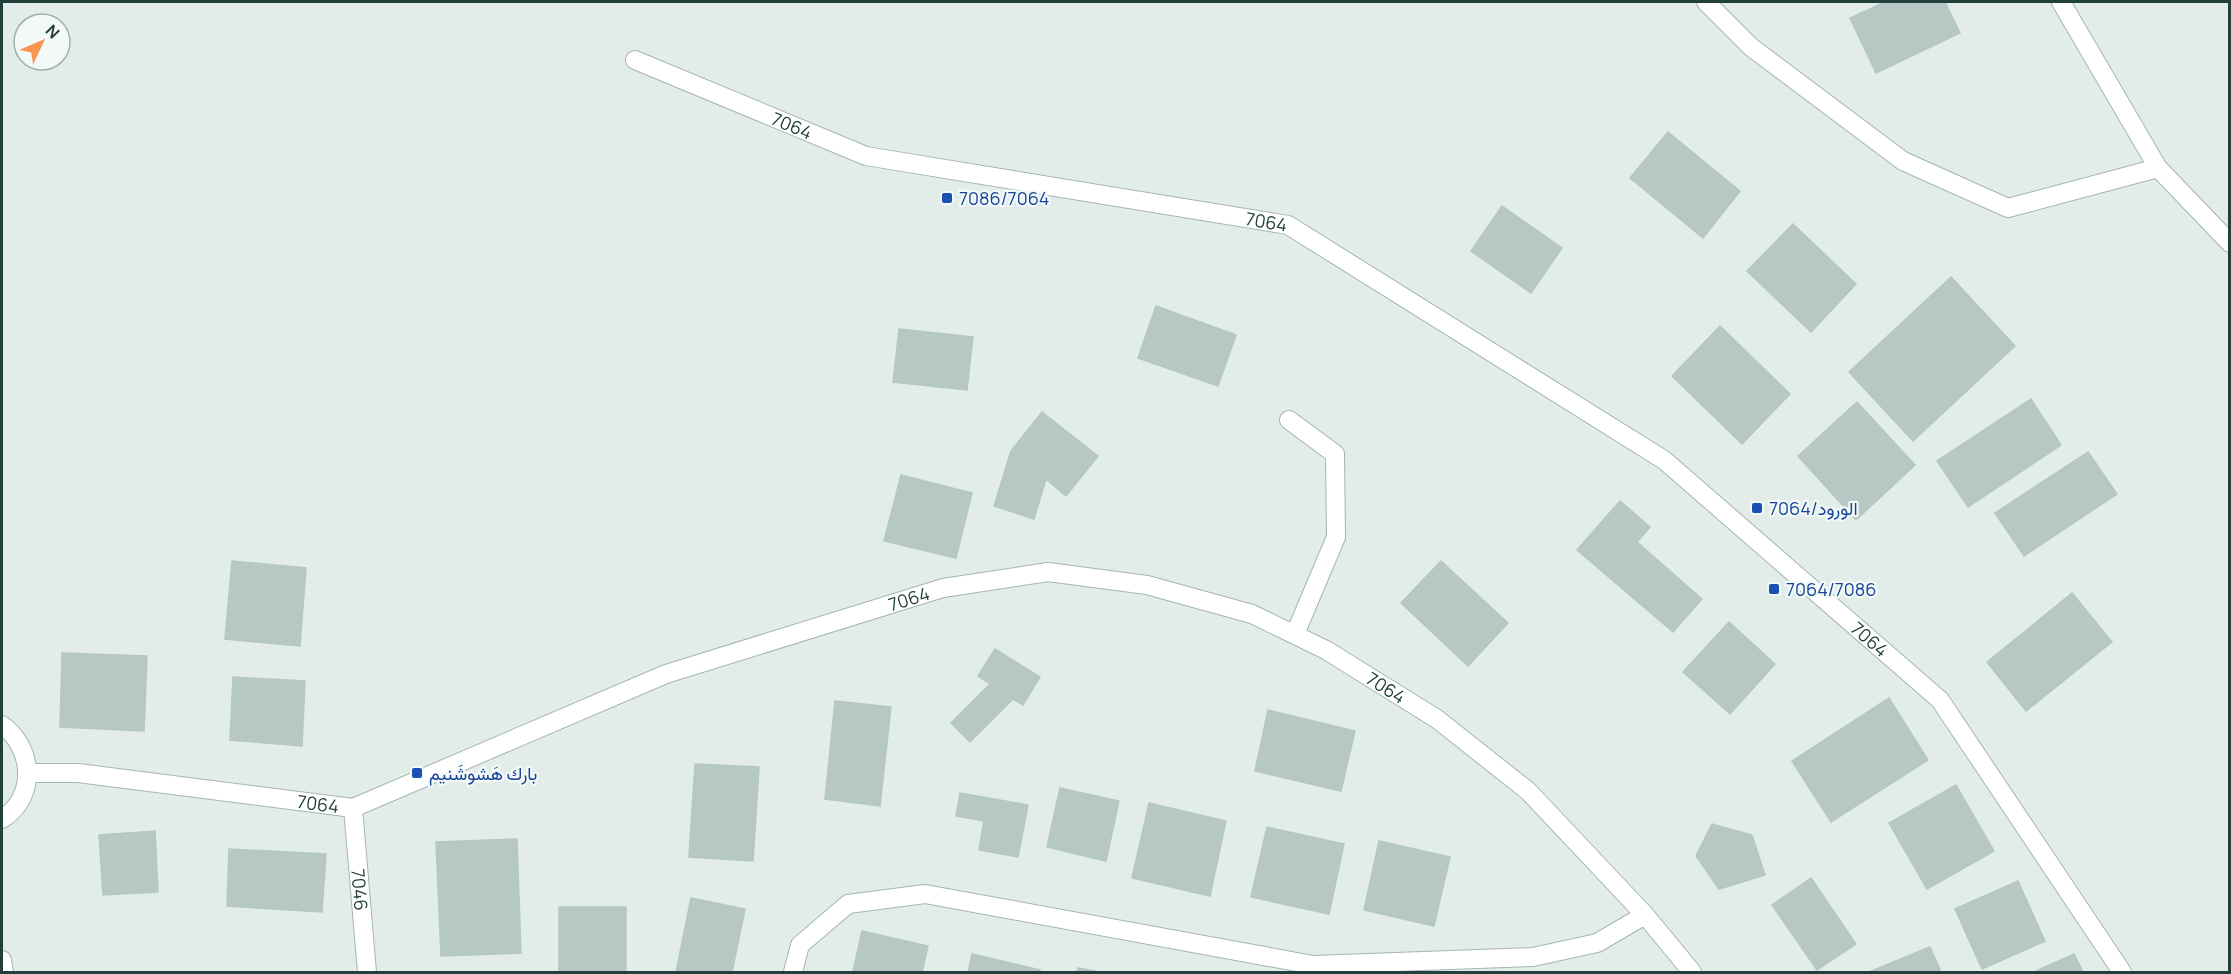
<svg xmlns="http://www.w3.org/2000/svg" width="2231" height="974" font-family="Manrope,Vazirmatn,sans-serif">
	<rect width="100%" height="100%" fill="#e2edea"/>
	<path fill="#b7c8c4" stroke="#b4c7c2" stroke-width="1.5" d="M1885 2H1945L1960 33 1876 73 1850 18Z
		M1668 132 1740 191 1703 238 1630 178Z
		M1502 206 1562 248 1531 293 1471 251Z
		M1793 224 1856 284 1811 332 1747 271Z
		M1951 277 2015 346 1913 441 1849 372Z
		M1156 306 1236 335 1218 386 1138 358Z
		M1720 326 1790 394 1742 444 1672 376Z
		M899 329 973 337 967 390 893 382Z
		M2031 399 2061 445 1968 507 1937 461Z
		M1857 402 1915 465 1856 520 1798 456Z
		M1042 412 1098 456 1066 496 1046 479 1034 519 994 506 1011 451Z
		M2088 452 2117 494 2024 556 1995 513Z
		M901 475 972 493 956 558 884 541Z
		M1620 501 1650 527 1637 542 1702 599 1673 632 1577 550Z
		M232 561 306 568 300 646 225 639Z
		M1441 561 1508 623 1468 666 1401 603Z
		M2072 593 2112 642 2026 711 1987 662Z
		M1729 622 1775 664 1730 714 1683 672Z
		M995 649 1040 677 1023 705 1013 699 970 742 951 723 990 684 978 676Z
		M62 653 147 656 144 731 60 727Z
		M233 677 305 681 302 746 230 740Z
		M1889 698 1928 760 1831 822 1792 761Z
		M835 701 891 707 880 806 825 799Z
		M1268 710 1355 731 1341 791 1255 771Z
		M695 764 759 767 753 861 689 857Z
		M1956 785 1994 851 1927 889 1889 823Z
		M1060 788 1119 801 1106 861 1047 847Z
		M960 793 1028 805 1018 857 979 850 984 821 956 816Z
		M1149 803 1226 821 1210 896 1132 878Z
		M1712 824 1752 835 1765 875 1719 889 1696 856Z
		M1267 827 1344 844 1329 914 1251 897Z
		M155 831 158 892 103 895 99 835Z
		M517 839 521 953 441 956 436 842Z
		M1379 841 1450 857 1434 926 1364 910Z
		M229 849 326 854 322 912 227 906Z
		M1811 878 1856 944 1817 970 1772 905Z
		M2018 881 2045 941 1982 969 1955 909Z
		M691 898 745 909 732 972H676Z
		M559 907H626V972H559Z
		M862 931 928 946 922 972H853Z
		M1930 947 1941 972H1869Z
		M972 954 1040 970 1039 972H968Z
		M2074 954 2083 972H2034Z
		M1078 968 1100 972H1077Z"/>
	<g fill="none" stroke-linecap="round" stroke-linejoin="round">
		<g stroke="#a4b6b2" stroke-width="20">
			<path id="lane" d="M1289 420 1335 454 1336 537 1295 634"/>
		</g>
		<g stroke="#a4b6b2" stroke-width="20">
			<g id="street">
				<path d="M1706 2 1751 47 1903 161 2008 208 2158 168"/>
				<path d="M2061 2 2158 168 2230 243"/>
				<path id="s1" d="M635 60 866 156 1288 225 1664 460 1940 700 2122 972"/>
				<path d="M2 725C34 748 37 797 2 819"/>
				<path id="s2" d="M28 773H78L353 808 666 674 943 588 1048 572 1147 585 1252 614 1326 650 1437 719 1528 791 1645 915 1692 972"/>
				<path id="s3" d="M353 808 367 972"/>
				<path d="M2 960 4 972"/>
				<path d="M793 972 800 945 848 904 925 894 1313 965 1533 957 1597 943 1645 915"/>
			</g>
		</g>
		<use href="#lane" stroke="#fff" stroke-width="18"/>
		<use href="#street" stroke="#fff" stroke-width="18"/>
	</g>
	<g fill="#1a4fb4" stroke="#f3f9f7" stroke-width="2">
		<rect x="941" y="192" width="12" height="12" rx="3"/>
		<rect x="1751" y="502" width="12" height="12" rx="3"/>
		<rect x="1768" y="583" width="12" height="12" rx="3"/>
		<rect x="411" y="767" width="12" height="12" rx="3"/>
	</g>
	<g text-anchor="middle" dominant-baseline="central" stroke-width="4.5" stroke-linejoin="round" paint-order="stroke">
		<g font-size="18" fill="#21403c" stroke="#f3f9f7">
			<text stroke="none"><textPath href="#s1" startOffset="170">7064</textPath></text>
			<text stroke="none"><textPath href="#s1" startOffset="656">7064</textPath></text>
			<text stroke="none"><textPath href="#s2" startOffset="922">7064</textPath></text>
			<text stroke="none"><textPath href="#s1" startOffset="1394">7064</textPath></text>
			<text stroke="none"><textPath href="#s2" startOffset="1426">7064</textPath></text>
			<text stroke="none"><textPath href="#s2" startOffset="292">7064</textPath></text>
			<text stroke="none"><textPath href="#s3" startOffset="82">7046</textPath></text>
		</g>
		<g font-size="18" fill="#164399" stroke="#f3f9f7" text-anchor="start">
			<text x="959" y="198">7086/7064</text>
			<text x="1769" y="508">الورود/7064</text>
			<text x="1786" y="589">7064/7086</text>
			<text x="429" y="773">بارك هَشوشَنيم</text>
		</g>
	</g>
	<rect width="2231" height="974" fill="none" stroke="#21403c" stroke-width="6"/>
	<g transform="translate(42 42) rotate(46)"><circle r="28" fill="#f3f9f7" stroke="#9fafac" stroke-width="1.5"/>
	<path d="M0-4.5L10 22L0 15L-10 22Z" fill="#fa9553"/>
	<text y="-9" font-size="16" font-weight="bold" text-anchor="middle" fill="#21403c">N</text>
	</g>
</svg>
